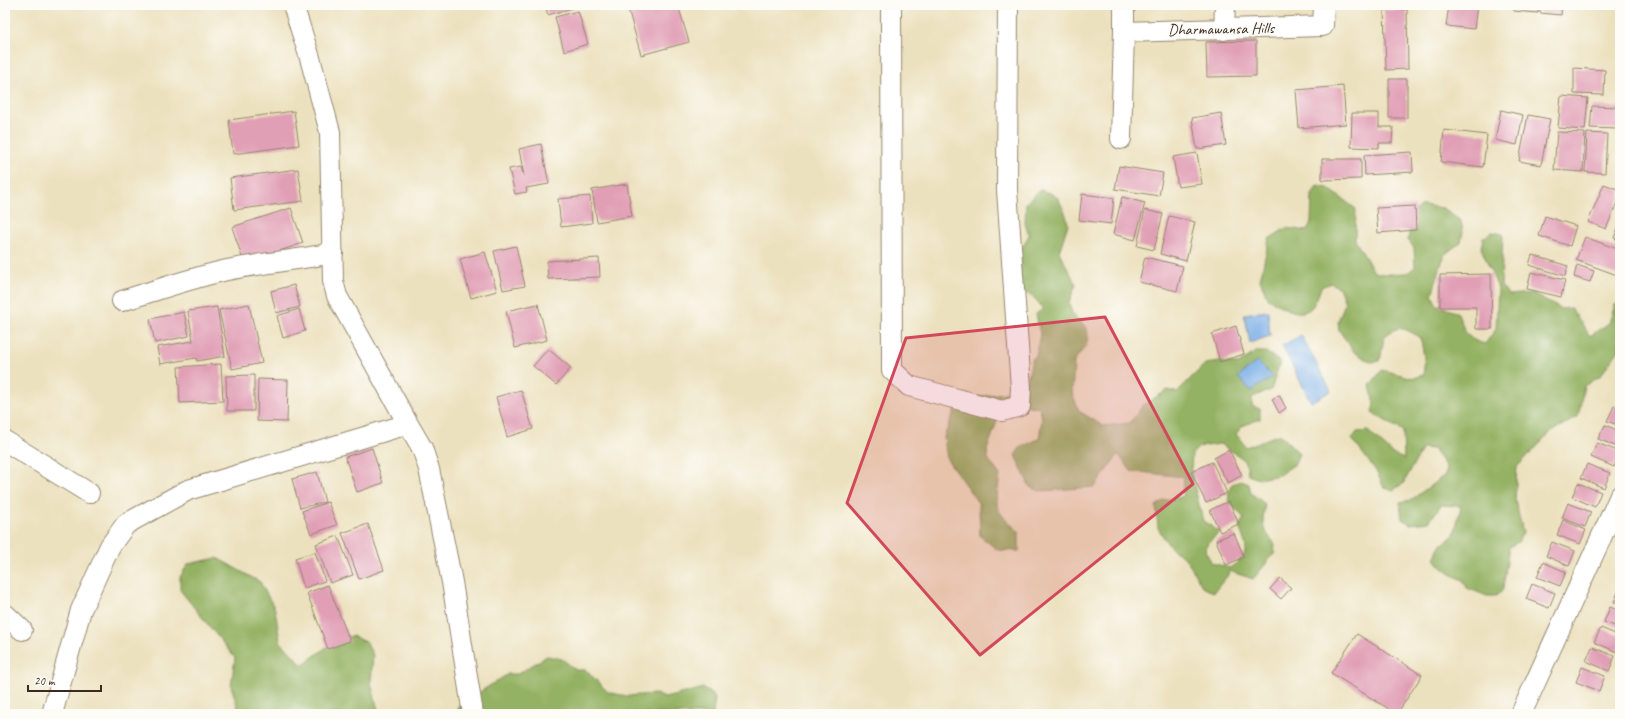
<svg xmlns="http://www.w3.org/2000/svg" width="1625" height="719" font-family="Caveat,sans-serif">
	<rect width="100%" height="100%" fill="#fdfcf7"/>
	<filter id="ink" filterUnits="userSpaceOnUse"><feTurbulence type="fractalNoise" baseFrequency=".025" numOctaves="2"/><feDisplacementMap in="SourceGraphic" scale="8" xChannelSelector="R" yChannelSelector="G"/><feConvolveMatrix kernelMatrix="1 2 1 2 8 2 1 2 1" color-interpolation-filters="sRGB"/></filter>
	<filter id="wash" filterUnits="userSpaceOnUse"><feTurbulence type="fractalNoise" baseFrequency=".012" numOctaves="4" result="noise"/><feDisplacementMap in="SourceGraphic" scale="16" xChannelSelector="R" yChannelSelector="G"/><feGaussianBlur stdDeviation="0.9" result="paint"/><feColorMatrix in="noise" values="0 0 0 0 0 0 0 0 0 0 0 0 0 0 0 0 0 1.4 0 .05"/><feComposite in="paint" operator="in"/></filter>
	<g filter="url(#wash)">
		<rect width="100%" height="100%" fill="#ece1be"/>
		<path fill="#94b264" stroke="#686e41" d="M1317 186 1328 188 1356 209 1355 240 1374 272 1384 274 1407 273 1415 267 1414 248 1408 240 1413 212 1422 205 1443 208 1461 221 1463 232 1461 242 1444 255 1432 295 1437 305 1458 313C1465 331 1465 339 1485 344L1496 329 1498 288 1481 248 1483 238 1492 232 1503 234 1501 286 1509 295 1530 293 1561 309 1571 308 1590 336 1609 323 1615 305 1620 302V349L1600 376 1584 386 1578 417 1552 431 1517 467 1515 500 1523 532 1518 542 1509 547 1503 589 1496 596H1487L1467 588 1463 580C1451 575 1441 569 1435 558L1438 548 1454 535 1461 506 1441 505 1429 522 1410 524 1402 519 1400 502 1411 500 1445 475 1446 467 1433 449 1423 448 1403 484 1393 490 1384 488 1376 471 1352 439 1357 432 1368 431 1394 455 1404 459 1403 431 1372 413 1374 404 1370 385 1382 370 1413 378 1423 375C1426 361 1423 350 1420 337 1403 328 1399 324 1384 337L1380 361 1371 362 1354 352 1339 330 1338 321 1345 303 1339 287 1331 283 1321 287C1319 293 1316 302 1312 307 1300 320 1280 305 1268 299L1260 280 1269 239 1286 228 1307 231 1311 222 1312 195Z
			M1040 190 1050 193 1058 198 1066 215 1068 224 1059 252 1076 284 1069 303 1072 313 1087 328 1088 337 1086 346 1074 361 1072 393 1079 411 1103 426 1130 423 1143 405 1168 390 1177 392 1205 364 1220 362 1238 364 1256 352H1266L1280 362 1271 390 1252 397V406L1260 409V419L1242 426 1236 434 1246 447 1280 434 1299 453 1295 464 1279 475 1259 479 1248 475 1247 466 1242 458 1220 444 1199 447 1192 454 1191 472 1203 521 1220 532 1208 542 1205 551 1212 563 1230 568 1244 557 1246 546 1239 526 1244 518C1233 505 1223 501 1232 484L1241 481 1249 484 1251 493 1265 504C1262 525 1261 527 1275 544L1274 554 1253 579 1229 571 1228 575 1214 592 1203 588 1187 560 1169 546 1158 528 1156 506 1164 500 1182 497 1184 477 1131 471 1118 454 1095 487 1040 491 1030 487 1015 455 1021 447 1039 439 1042 419 1040 408 1018 404 999 415 987 450 988 459 1000 475C995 510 993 508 1019 532V551L998 550 980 536 979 504 947 459 944 437 956 407 963 399 1011 392 1027 381 1032 359 1036 356 1040 334 1036 314 1043 309C1032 292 1027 293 1008 291L1005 281 1029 235 1025 224 1026 203Z
			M217 558 260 582 275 609 280 641 302 665 338 639 352 636 366 642 373 655 371 683 379 714H240L231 686 235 658 180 590V577L188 564Z
			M547 656 562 659 576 670H586L608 692 625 696 656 694 665 698 704 688 715 698 713 712 714 714H457L458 706 508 674H518Z"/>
		<path fill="#7aaee7" stroke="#5a6c82" d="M1268 311 1270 336 1250 343 1244 314Z
			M1301 335 1331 391 1311 402 1282 346Z
			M1257 361 1273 377 1251 391 1238 377Z"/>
		<g id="blocks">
			<path fill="#e19fb6" d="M545 5H583L548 15Z
				M627 5H678L689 42 641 55Z
				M1449 5H1477L1474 29 1446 26Z
				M1514 5H1538V13L1514 11Z
				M1540 5H1562L1561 15 1540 13Z
				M1407 9 1408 69 1386 70 1384 10Z
				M578 11 588 44 564 51 555 17Z
				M1256 41V76L1207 77 1206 42Z
				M1574 68 1605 70 1604 95 1574 94Z
				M1389 79H1407V118H1389Z
				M1343 86 1346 124 1299 128 1296 90Z
				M1561 96 1588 98 1585 130 1558 128Z
				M1592 106 1619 107 1618 129 1590 128Z
				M1501 110 1523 115 1517 145 1495 140Z
				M294 111 299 145 233 154 229 120Z
				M1221 113 1226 145 1197 149 1192 118Z
				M1352 113H1379V127H1393L1392 143H1379V148L1351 147Z
				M1528 115 1550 119 1541 165 1519 161Z
				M1444 130 1487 135 1483 167 1441 162Z
				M1557 132 1585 133 1583 172 1554 170Z
				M1587 133 1607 134 1605 173 1585 172Z
				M541 144 549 184 526 188 527 192 515 194 509 169 521 167 524 176 519 149Z
				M1412 152 1413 172 1365 175 1364 155Z
				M1197 153 1202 184 1178 187 1173 157Z
				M1322 159H1361V179L1322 180Z
				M1119 166 1163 173 1159 196 1115 189Z
				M298 169 303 201 234 210 230 178Z
				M627 184 632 216 597 222 592 190Z
				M1604 184 1620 190V196L1606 229 1588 222Z
				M1082 194 1114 198 1111 224 1079 220Z
				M590 196 592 223 561 227 558 199Z
				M1122 197 1145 203 1135 240 1113 234Z
				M1415 206 1416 230 1378 233 1376 208Z
				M291 208 303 243 244 263 232 227Z
				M1145 210 1163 214 1154 250 1137 246Z
				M1169 216 1195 222 1186 261 1160 254Z
				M1545 216 1576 226 1570 246 1539 236Z
				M1620 223V241L1614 238Z
				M1585 237 1620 250V267L1617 275 1576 260Z
				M516 246 525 286 503 290 494 251Z
				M485 252 497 291 471 298 460 259Z
				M1532 255 1568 266 1565 276 1529 265Z
				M1145 257 1183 266 1177 291 1139 282Z
				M599 258 600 277 548 279 547 261Z
				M1577 265 1594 271 1590 282 1574 277Z
				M1531 272 1565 280 1561 297 1527 289Z
				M1491 274 1492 329H1476V307H1440V275Z
				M294 285 300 307 276 313 271 291Z
				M249 304 262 363 232 369 219 310Z
				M538 304 547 340 515 348 506 311Z
				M217 307 225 356 197 361 196 358 160 364 157 347 193 341 188 311Z
				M299 309 305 331 283 338 277 316Z
				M184 312 189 336 155 343 150 319Z
				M1236 326 1244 354 1220 362 1212 334Z
				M548 349 571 368 556 385 533 366Z
				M221 364 223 401 180 403 178 367Z
				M254 375V411H227L226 376Z
				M258 379 288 380 287 422 257 421Z
				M521 390 533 429 507 437 496 397Z
				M1279 395 1286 408 1279 413 1272 399Z
				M1614 406 1620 408V426L1607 421Z
				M1605 425 1620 431V448L1598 439Z
				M1597 443 1620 452 1614 467 1591 457Z
				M372 448 383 483 357 492 345 457Z
				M1229 450 1242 475 1228 483 1214 458Z
				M1212 462 1227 493 1206 503 1191 472Z
				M1587 464 1610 473 1604 488 1581 478Z
				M317 472 325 502 300 508 292 479Z
				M1578 483 1601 492 1595 507 1572 497Z
				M1229 501 1239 524 1220 532 1210 510Z
				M328 502 337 525 311 534 302 511Z
				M1568 503 1591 512 1585 527 1562 518Z
				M1563 520 1586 530 1580 544 1557 535Z
				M368 524 384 570 359 579 342 533Z
				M1234 533 1244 557 1226 565 1216 540Z
				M338 536 353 575 330 583 316 544Z
				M1552 542 1575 551 1569 566 1546 556Z
				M315 552 325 581 304 588 295 558Z
				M1543 562 1566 572 1560 586 1537 577Z
				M1280 578 1291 588 1281 599 1270 589Z
				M1532 584 1555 593 1549 608 1526 599Z
				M328 585 350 641 328 649 307 593Z
				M1620 587V605L1614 602Z
				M1610 607 1620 611V628L1604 622Z
				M1601 628 1620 636V646L1617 652 1594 642Z
				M1357 634 1422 675 1397 714 1331 673Z
				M1592 647 1615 656 1609 671 1586 661Z
				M1582 667 1605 676 1599 691 1576 682Z"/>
		</g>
	</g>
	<g filter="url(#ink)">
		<use href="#blocks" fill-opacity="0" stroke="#94866e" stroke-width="1"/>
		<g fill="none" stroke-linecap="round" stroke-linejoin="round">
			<g stroke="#94866e" stroke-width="22">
				<path id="street" d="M293 5 310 58 330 132 333 281 337 296 408 424
					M891 5 892 370 909 386 1002 411 1020 406 1021 388 1007 190 1008 5
					M1124 5V32L1323 26 1324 5
					M1224 30 1225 5
					M1121 139 1124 32
					M122 301C157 290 191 278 227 270 262 263 298 260 333 253
					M5 441 89 493
					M5 614 22 630
					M52 714 81 610 110 546 126 524 188 490 408 424 422 448 429 469 452 582 473 714
					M1521 714 1620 496"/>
			</g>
			<use href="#street" stroke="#fff" stroke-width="20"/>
		</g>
	</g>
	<path fill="#d1495b" fill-opacity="0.2" stroke="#d1495b" stroke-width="3" stroke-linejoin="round" d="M1105 317 1193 484 980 655 847 503 906 338Z"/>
	<g text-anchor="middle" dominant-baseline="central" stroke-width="3.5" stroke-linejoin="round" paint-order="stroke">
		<g font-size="16" fill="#3b2a1e" stroke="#fdfcf7">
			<text transform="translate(1221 29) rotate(-1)">Dharmawansa Hills</text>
		</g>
	</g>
	<rect width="1625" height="719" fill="none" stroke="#fdfcf7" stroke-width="20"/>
	<path d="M28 685v6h73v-6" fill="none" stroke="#3b2a1e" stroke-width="2"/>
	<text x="34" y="685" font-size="12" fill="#3b2a1e" stroke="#fdfcf7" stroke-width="3" paint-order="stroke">20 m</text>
</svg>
